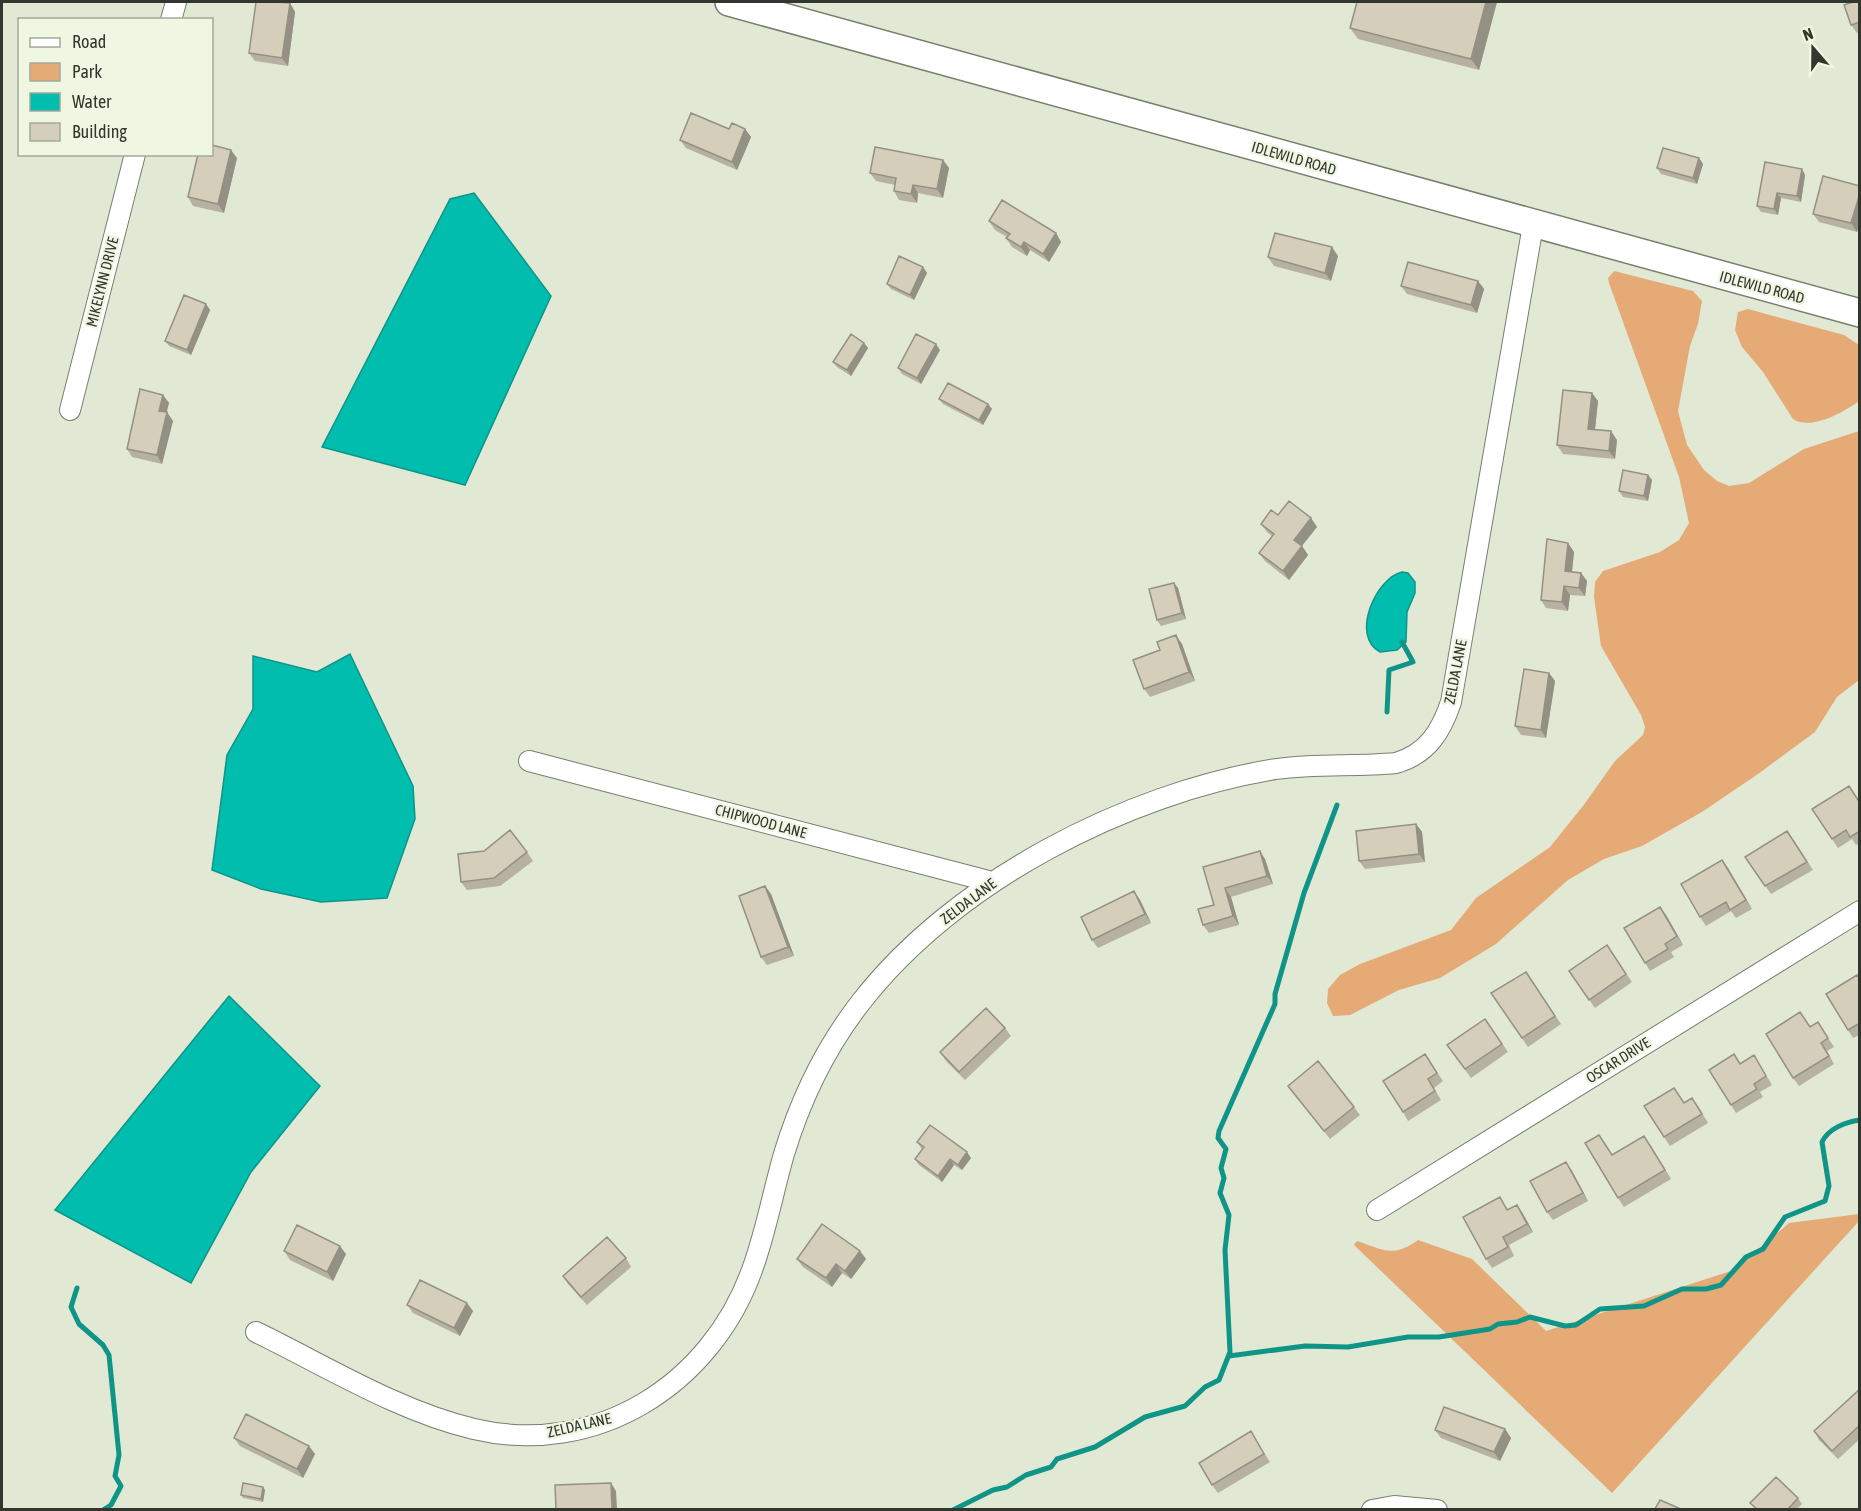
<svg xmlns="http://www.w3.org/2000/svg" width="1861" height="1511" font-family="'Asap Condensed',sans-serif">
	<rect width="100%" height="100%" fill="#e1e9d5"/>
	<path fill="#e5aa76" d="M1614 271 1693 291 1702 301 1698 324 1690 346 1678 411 1687 445 1704 470 1717 481 1729 486 1749 483 1804 449 1859 431V680L1837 697 1815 732 1758 774 1702 812 1642 846 1604 859 1568 880 1496 944 1440 978 1399 990 1350 1015 1333 1016 1327 1003 1328 989 1340 975 1360 964 1451 930 1476 898 1550 847 1583 806 1615 761 1643 735 1645 727 1641 715 1601 646 1594 597 1595 582 1603 571 1660 552 1679 540 1689 523 1679 477 1609 283 1608 278Z
		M1748 309 1844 335 1859 345V401C1844 412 1811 431 1793 419L1763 372 1742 347 1735 330 1738 312Z
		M1859 1214V1221L1612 1493 1354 1245 1357 1241C1384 1250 1393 1258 1418 1240L1472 1259 1546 1331 1734 1270 1789 1223Z"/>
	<path fill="#00bdae" stroke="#0f9488" stroke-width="1.5" d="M474 193 551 296 465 485 322 447 450 199Z
		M1402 572 1408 573 1415 582V593L1407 612 1406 642 1397 650 1380 652C1350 636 1376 578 1402 572Z
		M350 654 413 786 415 819 387 898 321 902 261 889 212 870 227 755 253 709V656L317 672Z
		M229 996 320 1086 251 1172 191 1283 55 1210Z"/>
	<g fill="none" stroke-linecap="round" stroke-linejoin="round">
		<path stroke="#0f9488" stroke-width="5" d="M1387 712 1389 670 1413 662 1402 642
			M77 1288 71 1307 79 1324 103 1345 109 1355 119 1455 115 1476 121 1486 111 1505 103 1510
			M1229 1356 1305 1346 1348 1347 1408 1337H1439L1490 1329 1498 1324 1517 1322 1530 1317 1565 1326 1576 1325 1600 1309 1644 1306 1682 1289H1706L1721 1285 1746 1257 1763 1249 1785 1217 1825 1201 1829 1186 1822 1142C1828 1129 1845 1122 1860 1120
			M953 1510 993 1490 1007 1487 1026 1475 1051 1467 1057 1459 1095 1447 1145 1417 1185 1406 1205 1387 1219 1380 1230 1352 1225 1250 1229 1215 1220 1193 1224 1178 1221 1168 1226 1149 1218 1138 1219 1131 1275 1004V994L1304 893 1337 805"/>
		<g stroke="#787f6d" stroke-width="22">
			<path id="street" d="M171 20 176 2
				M70 410 135 154
				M529 761 992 882
				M1377 1210 1860 911
				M256 1332C326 1366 398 1411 474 1429 597 1458 711 1384 752 1270 766 1232 773 1192 784 1154 801 1098 825 1048 861 1002 955 881 1127 793 1276 769 1316 763 1356 767 1396 763 1427 754 1441 732 1451 702L1533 225
				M1372 1510 1394 1506 1437 1510"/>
		</g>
		<g stroke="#787f6d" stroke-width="30">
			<path id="secondary" d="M729 2 1860 313"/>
		</g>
		<use href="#street" stroke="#fff" stroke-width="20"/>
		<use href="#secondary" stroke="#fff" stroke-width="27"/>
	</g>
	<path fill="#b6b1a1" d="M1497 2 1479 70 1358 39 1350 28Z
		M1860 2V32L1857 33 1851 25Z
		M290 3 295 12 288 66 255 61 249 53Z
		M729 129H745L751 137 737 170 686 148 680 140Z
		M237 158 224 213 193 206 188 197Z
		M1699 158 1703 164 1697 184 1661 174 1657 168Z
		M943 160 949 168 943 198 918 193 917 203 899 200 894 191 895 185 876 181 870 173Z
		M1802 169 1805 175 1801 202 1781 198 1778 215 1761 212 1757 206Z
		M1860 186V223L1857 232 1819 222 1813 214Z
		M989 221 1056 233 1061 242 1049 262 1030 250 1027 256 1012 247 1006 238 1007 237 995 230Z
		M1338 256 1331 281 1274 266 1268 257Z
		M923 267 927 273 914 300 891 289 887 284Z
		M1478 281 1484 289 1477 313 1407 294 1401 286Z
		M206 304 210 310 191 355 169 346 165 341Z
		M864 343 868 348 851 376 837 367 833 362Z
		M940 350 921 384 902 374 898 368Z
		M1592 393 1598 401 1595 430 1617 440 1615 459 1563 454 1557 445Z
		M163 395 169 403 166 412 173 421 162 464 132 457 127 449Z
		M939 399 988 404 992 409 983 425 943 404Z
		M1648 475 1652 480 1648 501 1623 497 1619 491Z
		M1278 515 1311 518 1317 527 1302 546 1308 555 1289 580 1265 561 1259 553 1272 536 1267 532 1261 524Z
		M1568 543 1574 552 1572 572 1581 573 1587 581 1585 596 1570 595 1568 611 1546 608 1541 600Z
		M1178 588 1186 619 1161 626 1157 620Z
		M1182 644 1195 681 1150 697 1144 689Z
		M1549 673 1555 681 1546 738 1521 735 1515 726Z
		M1860 802V843L1856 845 1852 839 1838 848 1812 809Z
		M1416 824 1422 832 1425 862 1365 869 1359 861Z
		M1793 839 1813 870 1771 894 1745 857Z
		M527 852 533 861 500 886 467 890 461 882Z
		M1265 859 1273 884 1231 897 1239 925 1209 933 1203 925 1214 905 1203 867Z
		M1722 860 1752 909 1736 918 1731 911 1706 926 1700 917Z
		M765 886 771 894 794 956 767 965 761 957Z
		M1134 891 1140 900 1151 923 1098 948 1092 940Z
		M1666 915 1683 945 1671 952 1674 957 1650 971 1645 963Z
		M1607 945 1632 982 1595 1008 1569 971Z
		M1526 972 1561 1024 1528 1047 1491 993Z
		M1860 978V1035L1853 1038 1848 1030Z
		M1485 1019 1508 1052 1471 1078 1447 1045Z
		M1818 1022 1834 1047 1827 1051 1834 1064 1799 1086 1793 1078 1810 1027Z
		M1005 1028 1011 1036 965 1080 946 1061 940 1052Z
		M1425 1054 1443 1081 1434 1088 1441 1100 1408 1121 1403 1112Z
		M1754 1055 1772 1085 1760 1092 1763 1097 1736 1113 1731 1105 1741 1063Z
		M1288 1086 1354 1107 1360 1115 1330 1139Z
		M1684 1103 1698 1106 1708 1123 1670 1146 1664 1137Z
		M917 1142 971 1158 962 1170 954 1165 942 1182 919 1165 915 1159 922 1149Z
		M1605 1143 1612 1155 1650 1144 1671 1179 1624 1207 1618 1198Z
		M1566 1162 1572 1171 1588 1201 1553 1220 1547 1212Z
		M1517 1205 1523 1214 1533 1232 1509 1245 1514 1256 1492 1268 1486 1259 1506 1206 1508 1210Z
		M284 1251 346 1254 333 1281 290 1260Z
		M860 1251 866 1259 851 1279 842 1273 832 1287 803 1267 797 1259Z
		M626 1258 631 1267 587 1305 568 1284 563 1276Z
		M407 1305 473 1311 460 1336 413 1313Z
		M1860 1389V1439L1838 1459 1819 1440 1814 1431Z
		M1505 1429 1511 1438 1500 1461 1441 1438 1435 1430Z
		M234 1438 315 1454 303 1478 240 1446Z
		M1256 1440 1270 1462 1218 1493 1212 1485Z
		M263 1487 265 1490 263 1502 243 1498 241 1495Z
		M1798 1498 1802 1504 1797 1509H1755L1750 1503Z"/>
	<path fill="#949083" d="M1486 2H1497L1479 70 1471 59Z
		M290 3 295 12 288 66 282 58Z
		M745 129 751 137 737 170 732 162Z
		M231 150 237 158 224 213 218 204Z
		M1699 158 1703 164 1697 184 1693 178Z
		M943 160 949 168 943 198 937 189Z
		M1802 169 1805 175 1801 202 1797 196Z
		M913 185 918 193 917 203 911 194Z
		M1777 193 1781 198 1778 215 1774 209Z
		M1860 193V223L1857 232 1851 223Z
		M1056 233 1061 242 1049 262 1043 254Z
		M1024 242 1030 250 1027 256 1021 247Z
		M1332 247 1338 256 1331 281 1325 273Z
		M923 267 927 273 914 300 910 295Z
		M1478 281 1484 289 1477 313 1471 305Z
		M206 304 210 310 191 355 187 350Z
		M864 343 868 348 851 376 847 370Z
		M936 344 940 350 921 384 917 378Z
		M1592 393 1598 401 1594 438 1588 429Z
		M163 395 169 403 165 419 159 411Z
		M988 404 992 409 983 425 979 420Z
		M167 412 173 421 162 464 157 455Z
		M1611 431 1617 440 1615 459 1609 451Z
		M1648 475 1652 480 1648 501 1644 496Z
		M1311 518 1317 527 1300 548 1294 540Z
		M1568 543 1574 552 1571 580 1565 571Z
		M1302 546 1308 555 1289 580 1283 571Z
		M1581 573 1587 581 1585 596 1579 588Z
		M1174 583 1178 588 1186 619 1182 613Z
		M1564 586 1570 595 1568 611 1562 602Z
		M1176 635 1182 644 1195 681 1189 672Z
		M1549 673 1555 681 1546 738 1541 730Z
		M1416 824 1422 832 1425 862 1419 854Z
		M1260 851 1265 859 1273 884 1267 876Z
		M1722 860 1728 868 1752 909 1746 900Z
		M765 886 771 894 794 956 788 947Z
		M1225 888 1231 897 1239 925 1233 916Z
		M1134 891 1140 900 1151 923 1145 914Z
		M1660 907 1666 915 1683 945 1677 936Z
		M967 1152 971 1158 962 1170 958 1165Z
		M950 1159 954 1165 942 1182 938 1176Z
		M1566 1162 1572 1171 1588 1201 1583 1193Z
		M1517 1205 1523 1214 1533 1232 1527 1224Z
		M340 1246 346 1254 333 1281 327 1272Z
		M860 1251 866 1259 851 1279 845 1271Z
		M836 1264 842 1273 832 1287 826 1278Z
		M467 1303 473 1311 460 1336 454 1328Z
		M1505 1429 1511 1438 1500 1461 1494 1452Z
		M309 1446 315 1454 303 1478 297 1469Z
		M611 1483 616 1491 617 1509H612Z
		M263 1487 265 1490 263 1502 261 1499Z"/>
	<path fill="#d4cebb" stroke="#949083" stroke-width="1.5" d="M256 2H278L290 3 282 58 249 53Z
		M1357 2H1486L1471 59 1350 28Z
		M1853 2H1860V22L1851 25 1844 5Z
		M691 113 729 129 732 123 745 129 732 162 680 140Z
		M212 145 231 150 218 204 188 197 198 154H212Z
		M875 147 943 160 937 189 913 185 911 194 894 191 896 178 870 173Z
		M1663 148 1699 158 1693 178 1657 168Z
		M1765 162 1802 169 1797 196 1777 193 1774 209 1757 206Z
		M1823 176 1860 186V193L1851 223 1813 214Z
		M1002 200 1056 233 1043 254 1024 242 1021 247 1006 238 1010 234 989 221Z
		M1275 233 1332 247 1325 273 1268 257Z
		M899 256 923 267 910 295 887 284Z
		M1408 262 1478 281 1471 305 1401 286Z
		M184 295 206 304 187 350 165 341Z
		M851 334 864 343 847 370 833 362Z
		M916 334 936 344 917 378 898 368Z
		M948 383 988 404 979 420 939 399Z
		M140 389 163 395 159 411 167 412 157 455 127 449Z
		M1563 390 1592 393 1588 429 1611 431 1609 451 1557 445Z
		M1623 470 1648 475 1644 496 1619 491Z
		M1289 501 1311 518 1294 540 1302 546 1283 571 1259 553 1274 534 1261 524 1271 510 1278 515Z
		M1547 539 1568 543 1565 571 1581 573 1579 588 1564 586 1562 602 1541 600Z
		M1174 583 1182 613 1157 620 1149 589Z
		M1176 635 1189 672 1144 689 1133 660 1160 650 1157 642Z
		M1524 669 1549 673 1541 730 1515 726Z
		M1849 786 1860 803V831L1850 837 1846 830 1832 839 1812 809Z
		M1416 824 1419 854 1359 861 1356 831Z
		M510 830 527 852 494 878 461 882 458 854 484 851Z
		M1787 831 1807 862 1765 886 1745 857Z
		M1260 851 1267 876 1225 888 1233 916 1203 925 1198 909 1214 905 1203 867Z
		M1722 860 1746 900 1730 910 1726 902 1700 917 1681 884Z
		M765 886 788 947 761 957 739 896Z
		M1134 891 1145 914 1092 940 1081 917Z
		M1660 907 1677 936 1665 944 1668 949 1645 963 1624 928Z
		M1607 945 1626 974 1589 1000 1569 971Z
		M1526 972 1555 1016 1522 1038 1491 993Z
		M1857 975 1860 978V1023L1848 1030 1826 994Z
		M986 1008 1005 1028 959 1072 940 1052Z
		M1800 1012 1810 1027 1818 1022 1828 1038 1821 1043 1829 1056 1793 1078 1766 1034Z
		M1485 1019 1502 1044 1465 1069 1447 1045Z
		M1425 1054 1437 1073 1428 1079 1435 1091 1403 1112 1383 1081Z
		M1734 1054 1740 1064 1754 1055 1766 1076 1754 1084 1757 1089 1731 1105 1709 1070Z
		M1318 1061 1354 1107 1324 1131 1288 1086Z
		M1674 1088 1684 1103 1692 1098 1702 1114 1664 1137 1644 1106Z
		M930 1125 967 1152 958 1165 950 1159 938 1176 915 1159 924 1147 917 1142Z
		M1599 1135 1612 1155 1644 1136 1665 1170 1618 1198 1585 1143Z
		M1566 1162 1583 1193 1547 1212 1530 1181Z
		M1500 1197 1507 1210 1517 1205 1527 1224 1503 1237 1508 1247 1486 1259 1463 1217Z
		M822 1224 860 1251 845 1271 836 1264 826 1278 797 1259Z
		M297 1225 340 1246 327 1272 284 1251Z
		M607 1237 626 1258 581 1297 563 1276Z
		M420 1280 467 1303 454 1328 407 1305Z
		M1860 1389V1425L1832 1451 1814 1431Z
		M1444 1407 1505 1429 1494 1452 1435 1430Z
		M246 1414 309 1446 297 1469 234 1438Z
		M1251 1431 1264 1454 1212 1485 1199 1463Z
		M1776 1477 1798 1498 1788 1509H1757L1750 1503Z
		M243 1483 263 1487 261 1499 241 1495Z
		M611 1483 612 1509H556L555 1485Z
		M1660 1500 1681 1509H1655Z"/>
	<g text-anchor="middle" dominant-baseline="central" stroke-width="4.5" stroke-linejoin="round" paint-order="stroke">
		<g font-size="15" fill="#33362e" stroke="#eff6e2">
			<text transform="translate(1294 158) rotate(16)">IDLEWILD ROAD</text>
			<text transform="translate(102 282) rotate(-76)">MIKELYNN DRIVE</text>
			<text transform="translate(1762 287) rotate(15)">IDLEWILD ROAD</text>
			<text transform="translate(1455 672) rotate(-79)">ZELDA LANE</text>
			<text transform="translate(761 821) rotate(15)">CHIPWOOD LANE</text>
			<text transform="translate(968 901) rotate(-37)">ZELDA LANE</text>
			<text transform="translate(1618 1060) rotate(-32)">OSCAR DRIVE</text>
			<text transform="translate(579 1425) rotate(-13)">ZELDA LANE</text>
		</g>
	</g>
	<rect width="1861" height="1511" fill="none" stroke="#33362e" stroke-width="6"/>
	<rect x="18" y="18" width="195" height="138" fill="#eff6e2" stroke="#a4a99a" stroke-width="1.5"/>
	<rect x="30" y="38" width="30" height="9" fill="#ffffff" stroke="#a4a99a" stroke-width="1.5"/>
	<text x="72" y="48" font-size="18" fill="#33362e">Road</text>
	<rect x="30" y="63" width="30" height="18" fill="#e5aa76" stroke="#a4a99a" stroke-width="1.5"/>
	<text x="72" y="78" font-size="18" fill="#33362e">Park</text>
	<rect x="30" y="93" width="30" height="18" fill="#00bdae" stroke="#a4a99a" stroke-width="1.5"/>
	<text x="72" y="108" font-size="18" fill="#33362e">Water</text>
	<rect x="30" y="123" width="30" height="18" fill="#d4cebb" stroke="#a4a99a" stroke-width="1.5"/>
	<text x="72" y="138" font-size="18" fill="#33362e">Building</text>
	<g transform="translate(1813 48) rotate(340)" stroke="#eff6e2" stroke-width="4.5" paint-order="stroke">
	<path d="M0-4.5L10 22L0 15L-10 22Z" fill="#33362e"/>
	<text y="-9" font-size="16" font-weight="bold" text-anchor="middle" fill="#33362e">N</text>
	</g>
</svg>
